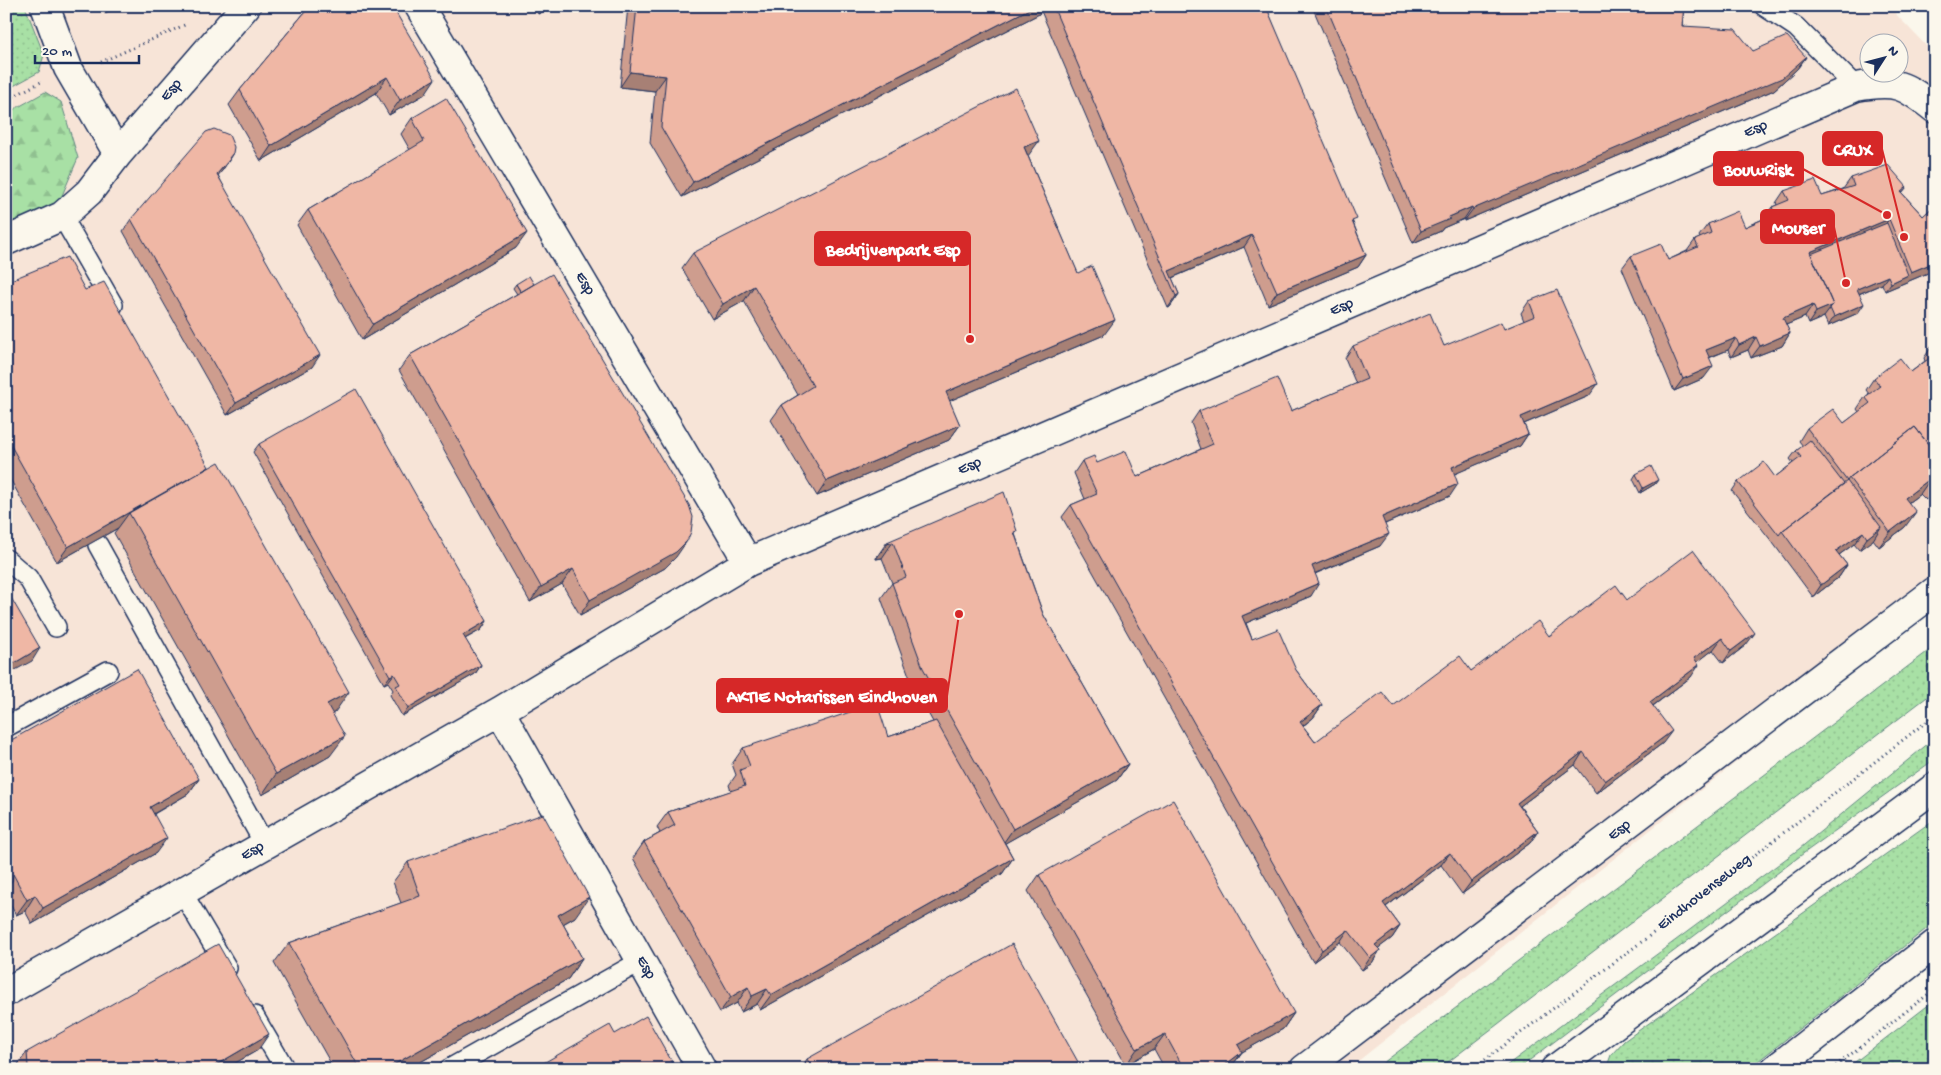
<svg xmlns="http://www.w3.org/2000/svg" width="1941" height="1075" font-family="'Gochi Hand',sans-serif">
	<defs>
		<pattern id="grass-dots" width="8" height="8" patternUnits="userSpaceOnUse" patternTransform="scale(1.25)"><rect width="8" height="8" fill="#a8e0a5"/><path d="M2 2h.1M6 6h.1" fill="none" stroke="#90c090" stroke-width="1.8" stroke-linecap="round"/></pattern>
		<pattern id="forest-firs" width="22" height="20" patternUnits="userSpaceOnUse" patternTransform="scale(1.25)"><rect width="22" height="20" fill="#a8e0a5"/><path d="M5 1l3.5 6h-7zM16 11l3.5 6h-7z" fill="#90c090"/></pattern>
	</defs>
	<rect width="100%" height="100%" fill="#fbf7ec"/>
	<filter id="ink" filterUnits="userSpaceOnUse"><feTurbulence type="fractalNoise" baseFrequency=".02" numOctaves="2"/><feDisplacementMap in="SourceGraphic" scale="10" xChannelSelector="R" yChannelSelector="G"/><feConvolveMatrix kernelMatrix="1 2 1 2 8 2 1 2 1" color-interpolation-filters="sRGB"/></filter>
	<g filter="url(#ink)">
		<path fill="#f7e4d7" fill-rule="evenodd" d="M6 6H1888L1935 55V605L1348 1069H6ZM1868 42H1898V72H1868Z"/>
		<path fill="url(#grass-dots)" stroke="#628882" d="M6 6H25L44 55 39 72 6 90Z
			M1935 646V691L1439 1069H1375Z
			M1935 738V759L1804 853 1518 1069H1502L1799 849Z
			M1935 819V922L1748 1069H1606L1611 1055 1624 1041Z
			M1935 1000V1069H1846Z"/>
		<path fill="url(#forest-firs)" stroke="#628882" d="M45 92 61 102 78 158 58 205 6 228V117L13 110Z"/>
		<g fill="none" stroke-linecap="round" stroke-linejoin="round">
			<g stroke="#1b2f5e" stroke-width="22">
				<path id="lane" d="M1764 6 1796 27 1856 87
					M62 216 113 305
					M98 545 265 845
					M6 559 28 578 56 627
					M6 727 108 671
					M182 892 227 968
					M254 1016 285 1069
					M449 1069 641 961"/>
			</g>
			<g stroke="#1b2f5e" stroke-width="31">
				<path id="street" d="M45 6 68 68 118 154
					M419 6 748 562
					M6 241 62 216 89 192 118 154 246 6
					M500 711 702 1069
					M6 992 500 711 748 562 1856 87C1896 80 1904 84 1935 109
					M1304 1069 1935 591
					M1775 1069 1935 944"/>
			</g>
			<g stroke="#1b2f5e" stroke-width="31">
				<path id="secondary" d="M1555 1069 1935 787"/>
			</g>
			<path stroke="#1b2f5e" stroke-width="3" stroke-dasharray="1 4" stroke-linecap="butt" d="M101 62 187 24
				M6 104 16 95 41 82
				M1473 1069 1701 897 1935 715
				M1832 1069 1935 989"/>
			<use href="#lane" stroke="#fbf7ec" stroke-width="19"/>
			<use href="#street" stroke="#fbf7ec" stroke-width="28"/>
			<use href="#secondary" stroke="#fbf7ec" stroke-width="28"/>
		</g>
		<path fill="#ce9d8e" stroke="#1b2f5e" d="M101 6H122L104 13Z
			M310 6 425 94 389 115 376 93 261 161 229 105 240 90Z
			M534 6H552L538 14Z
			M628 6H1266L1366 255 1358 267 1268 305 1244 247 1172 278 1179 294 1170 307 1168 308 1041 11 1039 14 682 197 650 143 655 91 620 87Z
			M1312 6H1684L1682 26 1753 51 1806 57 1797 69 1774 90 1464 221V219L1443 228 1441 231 1413 243Z
			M412 118 516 248 362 340 297 225 308 210 410 150 401 134Z
			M233 153 222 171 218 175 312 367 227 415 123 231 131 219Z
			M1028 156 1104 335 949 401 960 425 949 440 817 496 771 420 782 405 798 395 744 301 712 319 682 268 693 253Z
			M1851 178 1907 187 1902 193 1923 216 1935 205V270L1885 291 1882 284 1859 294 1858 313 1828 326 1824 317 1808 324 1805 317 1786 325 1790 333 1782 346 1751 358 1748 350 1731 357 1728 350 1709 358 1704 378 1674 391 1622 268 1631 256 1668 260 1687 251 1695 240 1700 238 1699 236 1708 224 1745 227 1763 219 1772 207 1777 205 1776 203 1784 191 1822 196 1843 189Z
			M6 282 335 712 332 714 330 756 262 795 114 533 118 528 57 562 6 472Z
			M516 284 676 557 665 568 580 615 562 584 530 602 399 370 410 355 517 294 513 288Z
			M1529 301 1589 396 1524 424 1528 434 1520 446 1454 474 1450 496 1385 524 1380 546 1315 574 1311 596 1246 623 1252 639 1296 670 1322 705 1313 718 1303 726 1315 742 1627 600 1746 645 1723 663 1713 650 1697 662 1691 677 1653 706 1663 743 1596 793 1575 765 1520 806 1538 831 1530 843 1462 894 1441 865 1386 907 1400 926 1392 938 1378 948 1380 950 1372 963 1362 970 1340 942 1313 962 1062 517 1071 505 1085 499 1074 473 1082 461 1097 463 1137 477 1201 449 1191 423 1199 411H1291L1356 384 1345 358 1353 346H1444L1504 329 1524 321 1521 313Z
			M1935 344V493L1926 500 1920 494 1909 502 1905 527 1879 547 1873 539 1859 550 1854 544 1839 555 1847 565 1839 577 1813 597 1773 543 1732 491 1738 482 1775 477 1793 463 1790 459 1796 451 1803 446 1799 441 1807 428 1844 423 1859 412 1857 409 1865 397 1869 394 1866 390 1874 378 1911 372 1925 361 1924 358 1932 346Z
			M259 444 487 621 481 630 465 639 481 665 475 674 402 716 390 695 393 690 388 682 384 684 253 452Z
			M1636 474 1655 484 1640 493 1633 479Z
			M1017 531 1015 534 1043 614 1128 764 1117 780 1005 843 1013 858 1002 874 760 1010 757 1004 741 1012 737 1003 720 1012 633 858 644 842 660 833 657 827 668 812 731 791 729 785 736 775 732 764 743 748 888 737 933 722 912 684 881 598 892 583 882 558 876 559V558L887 542Z
			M6 743 199 779 188 794 154 814 156 853 32 924 25 911 16 915 6 897Z
			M408 862 575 917 563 924 582 958 568 979 408 1069H334L274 963 289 943 401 903 393 882Z
			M1039 875 1294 1013 1283 1029 1242 1052 1230 1069H1165L1154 1049 1126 1065 1028 891Z
			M258 1050 225 1069H16V1067L27 1052Z
			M807 1059 1082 1069H801Z"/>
		<path fill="#a78074" stroke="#1b2f5e" d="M109 6H122L104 13Z
			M547 6H552L538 14 541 10Z
			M1035 6H1044L1039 14 682 197 693 182Z
			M1806 57 1797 69 1774 90 1464 221 1473 209Z
			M630 72 666 76 655 91 620 87Z
			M387 77 376 93 261 161 271 146Z
			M435 79 425 94 389 115 400 100Z
			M1039 141 1028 156 1024 147Z
			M230 159 222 171 209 186 217 174Z
			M1472 207 1464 219 1443 228 1441 231 1413 243 1421 231 1449 217Z
			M1889 219 1881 231 1810 261V252Z
			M527 233 516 248 362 340 373 324Z
			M1252 235 1244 247 1169 279V271Z
			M1366 255 1358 267 1268 305 1277 292Z
			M1935 262V270L1885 291 1891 283 1908 275 1911 272Z
			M1888 276 1882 284 1851 297 1857 289Z
			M754 286 744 301 712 319 723 304Z
			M1179 294 1170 307 1168 308 1176 296Z
			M1864 304 1858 313 1828 326 1834 317Z
			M1813 305 1805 317 1774 330 1783 318Z
			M1833 305 1824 317 1808 324 1816 312Z
			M1115 320 1104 335 935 407 946 392Z
			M1790 333 1782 346 1751 358 1760 346Z
			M1756 337 1748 350 1731 357 1739 345Z
			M1736 338 1728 350 1697 362 1706 350Z
			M320 355 312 367 227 415 236 403Z
			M1713 366 1704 378 1674 391 1683 379Z
			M1598 384 1589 396 1512 429 1521 417Z
			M960 425 949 440 817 496 827 481Z
			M1528 434 1520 446 1443 479 1452 467Z
			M209 467 129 513 118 528 57 562 68 547Z
			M1931 478 1920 494 1894 513 1905 498Z
			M1658 480 1655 484 1640 493 1643 488Z
			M1458 484 1450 496 1373 529 1382 517Z
			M1935 487V493L1926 500Z
			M1916 512 1905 527 1879 547 1890 532Z
			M1881 527 1873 540 1859 550 1867 538Z
			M1863 532 1854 544 1828 563 1836 551Z
			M1389 534 1380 546 1304 578 1312 566Z
			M687 541 676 557 665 568 580 615 590 600Z
			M893 542 882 558 876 559 887 544Z
			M1847 565 1839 577 1813 597 1821 585Z
			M573 569 562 584 530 602 541 587Z
			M1319 583 1311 596 1234 628 1242 616Z
			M487 621 481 630 457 643 463 635Z
			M1755 633 1746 645 1723 663 1731 651Z
			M1722 638 1713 650 1686 671 1694 658Z
			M40 648 32 661 6 675V668Z
			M481 665 475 674 402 716 408 708Z
			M1699 665 1691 677 1642 714 1650 702Z
			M394 674 388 682 384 684 390 676Z
			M349 692 335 712 312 725 327 704Z
			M1322 705 1313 718 1292 734 1300 722Z
			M1672 731 1663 743 1596 793 1605 781Z
			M345 736 330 756 262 795 276 774Z
			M1583 752 1575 765 1508 815 1517 803Z
			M1128 764 1117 780 1002 845 1013 829Z
			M199 779 188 794 139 822 150 807Z
			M1538 831 1530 843 1462 894 1471 882Z
			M167 838 156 853 32 924 43 908Z
			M1450 853 1441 865 1375 915 1383 903Z
			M1013 858 1002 874 760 1010 771 995Z
			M12 881 6 889V884Z
			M35 895 25 911 16 915 27 900Z
			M589 897 575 917 543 935 558 915Z
			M1400 926 1392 938 1368 956 1375 945Z
			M1348 930 1340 942 1313 962 1322 950Z
			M1380 950 1372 963 1362 970 1370 958Z
			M582 958 568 979 408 1069H386Z
			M748 987 737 1003 720 1012 731 997Z
			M767 989 757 1004 741 1012 752 996Z
			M1294 1013 1283 1029 1228 1060 1238 1045Z
			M269 1034 258 1050 225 1069H209Z
			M1165 1034 1154 1049 1126 1065 1137 1049Z
			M1242 1052 1230 1069H1220Z"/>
		<path fill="#efb7a5" stroke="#1b2f5e" d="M310 6H392L435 79 400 100 387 77 271 146 240 90Z
			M539 6H547L541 10Z
			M637 6H1035L693 182 661 127 666 76 630 72Z
			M1053 6H1266L1357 219 1352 221 1366 255 1277 292 1252 235 1169 271 1179 294 1176 296Z
			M1326 6H1684L1682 26 1735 29 1753 51 1787 36 1806 57 1782 78 1473 209 1472 207 1449 217 1450 219 1421 231Z
			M1016 88 1039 141 1024 147 1078 273 1092 266 1115 320 946 392 960 425 827 481 782 405 813 386 754 286 723 304 693 253Z
			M446 98 527 233 373 324 308 210 424 141 412 118Z
			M214 129 229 135 234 147 233 153 229 158 230 159 217 174 320 355 236 403 131 219 206 132Z
			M1888 165 1907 187 1901 192 1923 216 1935 205V262L1911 272 1889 219 1810 252 1833 305 1816 312 1813 305 1783 318 1790 333 1760 346 1756 337 1739 345 1736 338 1706 350 1713 366 1683 379 1631 256 1661 244 1668 260 1698 247 1695 240 1711 233 1708 224 1738 211 1745 227 1775 214 1772 207 1789 200 1784 191 1815 180 1822 196 1854 186 1851 178Z
			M1887 223 1908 275 1891 283 1888 276 1857 289 1864 304 1834 317 1830 308 1833 305 1811 254Z
			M67 257 85 290 104 282 209 467 68 547 6 437V282Z
			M552 274 689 505 693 517 691 532 687 541 676 552 590 600 573 569 541 587 410 355Z
			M529 276 534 284 521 292 516 284Z
			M1557 290 1598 384 1521 417 1528 434 1452 467 1458 484 1382 517 1389 534 1312 566 1319 583 1242 616 1252 639 1278 629 1296 670 1322 705 1300 722 1315 742 1382 692 1393 706 1460 656 1471 671 1538 621 1549 636 1616 585 1627 600 1693 550 1755 633 1731 651 1722 638 1694 658 1699 665 1650 702 1672 731 1605 781 1583 752 1517 803 1538 831 1471 882 1450 853 1383 903 1400 926 1375 945 1380 950 1370 958 1348 930 1322 950 1071 505 1097 494 1082 461 1094 456 1097 463 1126 451 1137 477 1213 444 1199 411 1277 378 1291 411 1367 379 1353 346 1430 313 1444 346 1501 322 1504 329 1535 316 1529 301Z
			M1935 344V350L1932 346Z
			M1935 354V453L1915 427 1849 478 1847 481 1807 428 1833 409 1844 423 1870 403 1865 397 1880 386 1874 378 1900 358 1911 372Z
			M356 389 487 621 463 635 481 665 408 708 396 686 400 684 394 674 390 676 259 444Z
			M1915 427 1935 453V482L1931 478 1905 498 1916 512 1890 532 1849 478Z
			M1810 440 1844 484 1782 531 1779 535 1738 482 1764 462 1775 477 1801 457 1796 451Z
			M219 462 349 692 327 704 345 736 276 774 129 513Z
			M1651 466 1658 480 1643 488 1636 474Z
			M1847 481 1881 527 1867 538 1863 532 1836 551 1847 565 1821 585 1782 531Z
			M1004 492 1017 531 1014 532 1043 614 1128 764 1013 829 923 668 892 583 906 577 893 542 887 544V542Z
			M6 589 40 648 6 668Z
			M137 669 199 779 150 807 167 838 43 908 35 895 27 900 13 874 12 881 6 884V743Z
			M877 703 888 737 936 721 1013 858 771 995 767 989 752 996 748 987 731 997 644 842 675 825 668 812 745 786 740 770 750 766 743 748Z
			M1173 800 1294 1013 1238 1045 1242 1052 1220 1069H1184L1165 1034 1137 1049 1039 875Z
			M543 814 589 897 558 915 582 958 386 1069H360L289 943 420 896 408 862Z
			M218 944 269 1034 209 1069H29L28 1066 27 1052Z
			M1012 944 1082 1069H813L807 1059Z
			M646 1016 676 1069H533L610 1025 615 1034Z"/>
	</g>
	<g text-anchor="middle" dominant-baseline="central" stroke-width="4.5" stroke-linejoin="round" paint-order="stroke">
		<g font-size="16" fill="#1b2f5e" stroke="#fbf7ec">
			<text transform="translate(172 91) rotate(-49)">Esp</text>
			<text transform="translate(1756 130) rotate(-23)">Esp</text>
			<text transform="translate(584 284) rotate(59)">Esp</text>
			<text transform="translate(1342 308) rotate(-23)">Esp</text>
			<text transform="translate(970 467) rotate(-23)">Esp</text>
			<text transform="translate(1620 831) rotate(-37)">Esp</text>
			<text transform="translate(253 852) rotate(-30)">Esp</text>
			<text transform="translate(1705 893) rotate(-38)">Eindhovenseweg</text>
			<text transform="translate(645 968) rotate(61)">Esp</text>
		</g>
	</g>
	<path fill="none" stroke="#d62828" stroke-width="2" d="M1904 237L1882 149M1887 215L1803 169M1846 283L1834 227M970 339L970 249M959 614L947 696"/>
	<g fill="#d62828" stroke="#fbf7ec" stroke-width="2">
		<circle cx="1904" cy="237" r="5"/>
		<circle cx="1887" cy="215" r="5"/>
		<circle cx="1846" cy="283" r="5"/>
		<circle cx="970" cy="339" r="5"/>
		<circle cx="959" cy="614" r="5"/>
	</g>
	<g fill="#d62828" stroke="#d62828" stroke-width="2">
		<rect x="1823" y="132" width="59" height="33" rx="5"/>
		<rect x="1714" y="152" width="89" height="33" rx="5"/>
		<rect x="1761" y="210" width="73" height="33" rx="5"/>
		<rect x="815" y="232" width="155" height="33" rx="5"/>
		<rect x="717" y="679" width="230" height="33" rx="5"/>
	</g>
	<g font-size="18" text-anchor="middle" font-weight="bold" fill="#fff">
		<text x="1853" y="155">CRUX</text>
		<text x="1758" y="175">BouwRisk</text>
		<text x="1798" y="233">Mouser</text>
		<text x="893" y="255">Bedrijvenpark Esp</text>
		<text x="832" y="702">AKTIE Notarissen Eindhoven</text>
	</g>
	<rect width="1941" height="1075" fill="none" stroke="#fbf7ec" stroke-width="25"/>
	<rect x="12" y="12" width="1916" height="1050" fill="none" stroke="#1b2f5e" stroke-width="2" filter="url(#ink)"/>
	<g transform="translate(1884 58) rotate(54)"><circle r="24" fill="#fbf7ec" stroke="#a1a7b3"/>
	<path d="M0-4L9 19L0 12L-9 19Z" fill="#1b2f5e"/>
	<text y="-8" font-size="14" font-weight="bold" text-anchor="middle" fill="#1b2f5e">N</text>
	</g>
	<path d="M35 55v8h104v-8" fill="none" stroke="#1b2f5e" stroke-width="2.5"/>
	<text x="42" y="55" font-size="15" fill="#1b2f5e" stroke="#fbf7ec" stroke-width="4" paint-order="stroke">20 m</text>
</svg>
